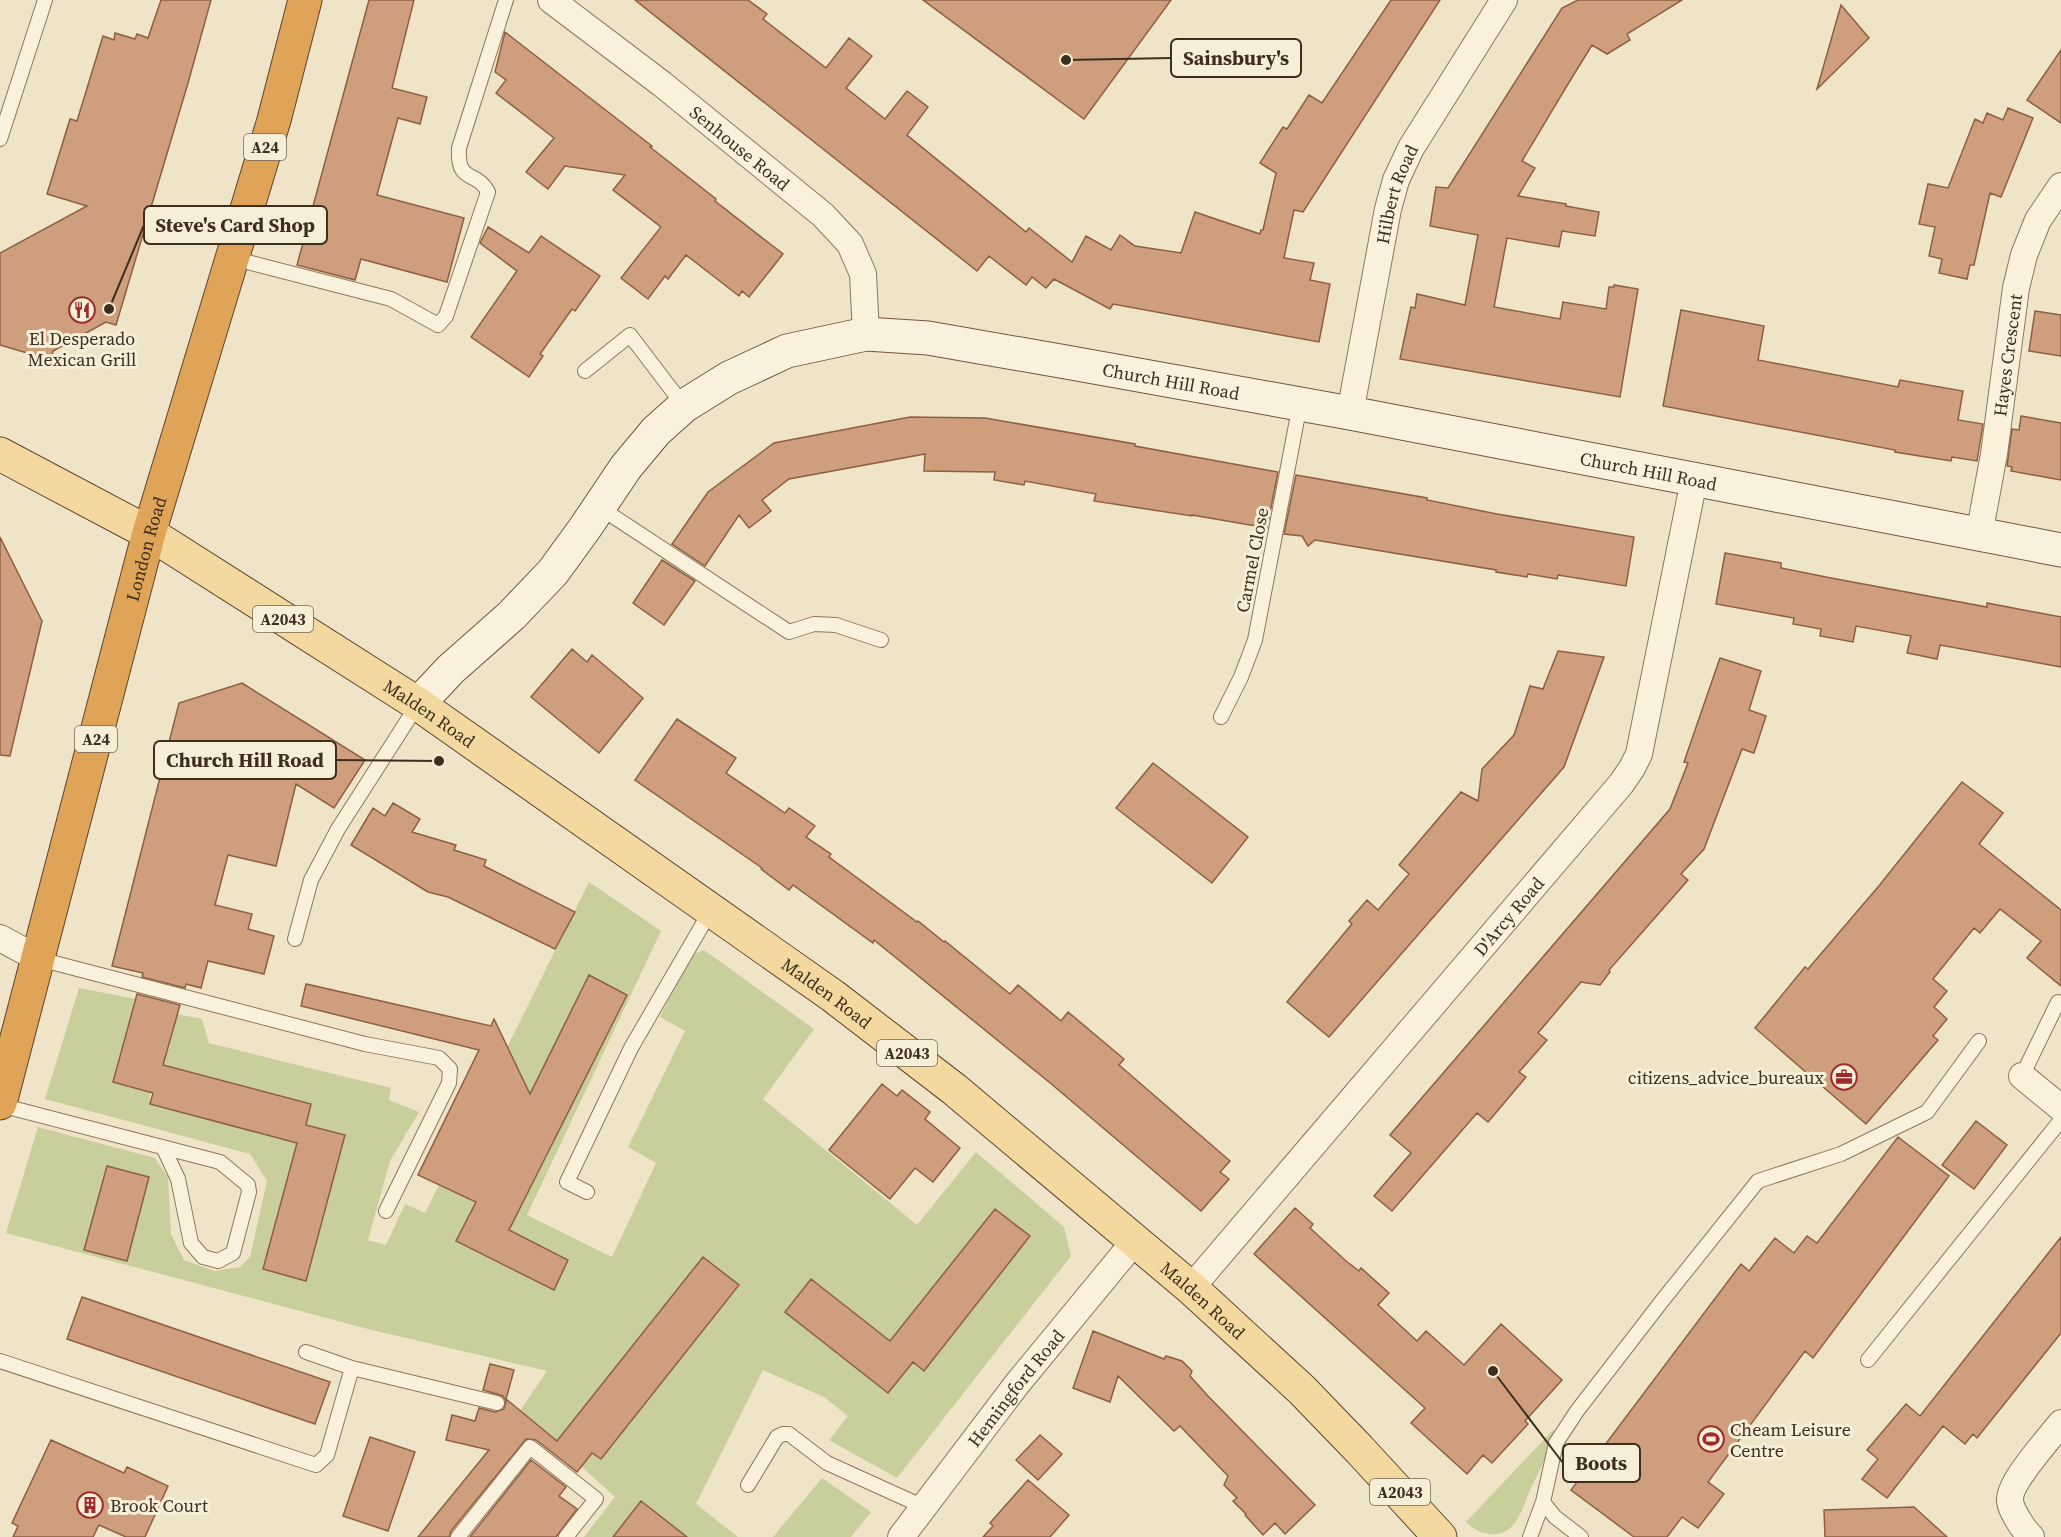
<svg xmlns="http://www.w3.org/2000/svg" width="2061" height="1537" font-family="'Source Serif 4',serif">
	<rect width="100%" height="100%" fill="#f0e4c8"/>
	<path fill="#c9cf9b" d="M589 882 661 931 527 1215 612 1257 656 1163 628 1147 685 1031 660 1017 689 956 704 950 814 1029 763 1099 917 1225 976 1152 1064 1227 1071 1256 897 1478 829 1440 848 1416 824 1397 763 1370 696 1504 738 1537H584L615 1497 520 1411 547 1371 368 1329 6 1233 38 1127 155 1158 168 1177 171 1234 184 1260 214 1271 240 1267 250 1257 267 1181 250 1154 45 1099 79 988 136 999 150 1092V1104L297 1143 264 1269 306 1280 345 1136 306 1125 311 1104 163 1065 177 1014 202 1019 209 1043 391 1088 389 1100 419 1112 390 1161 368 1240 386 1245 405 1204 425 1213Z
		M1553 1430 1557 1436C1549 1452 1540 1469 1532 1486 1523 1504 1518 1537 1490 1534 1479 1532 1475 1530 1466 1522Z
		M822 1478 871 1512 851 1537H773Z"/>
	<path fill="#cf9f7d" stroke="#8d5f41" stroke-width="1.5" d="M161 0H211L188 83 116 325 106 322 53 351 51 360 0 345V253L87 206 47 194 70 119 77 121 103 36 114 40 115 33 135 39 137 34 148 38Z
		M369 0H414L392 88 427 97 420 124 398 118 377 195 464 218 447 282 361 259 355 280 297 265Z
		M635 0H748L767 14 763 19 826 68 849 38 872 56 846 88 885 119 907 91 928 107 907 135 1026 232 1029 228 1072 262 1086 236 1111 250 1120 235 1135 246 1181 253 1195 212 1260 234 1261 230H1263L1276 173 1260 163 1283 127 1287 129 1309 95 1322 103 1391 0H1440L1303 212 1294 210 1284 258 1314 263 1310 280 1330 284 1319 342 1113 304 1110 309 1054 279 1046 288 1032 277 1026 285 989 256 977 271Z
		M923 0H1171L1084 119Z
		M1578 0H1682L1627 34 1630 40 1607 54 1592 45 1568 84 1522 161 1535 168 1518 196 1566 204V206L1599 212 1595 236 1562 231 1559 247 1507 238 1494 307 1560 319 1563 302 1606 309 1609 287H1614V285L1638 289 1620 397 1400 359 1411 307 1415 308 1417 294 1465 305 1478 235 1430 226 1436 187 1448 188 1562 8Z
		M1841 5 1869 38 1817 89Z
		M505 32 652 146 650 147 716 199 715 201 783 254 749 297 742 291 739 296 686 255 668 279 665 276 648 299 621 278 661 227 613 190 625 175 565 166 548 189 526 172 554 138 496 93 506 80 495 72Z
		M2061 50V123L2027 100Z
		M2008 108 2033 118 2001 197 1990 193 1974 265H1970L1967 279 1939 273 1942 259 1929 256 1935 227 1919 224 1928 184 1948 188 1975 119 1983 123 1987 113 2003 120Z
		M488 227 529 253 541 236 600 276 575 311 572 309 540 354 543 356 529 377 471 337 517 271 480 243Z
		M1681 310 1764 326 1758 360 1898 387 1900 380 1963 391 1958 420 1983 424 1977 461 1952 457 1951 461 1895 452V450L1663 406Z
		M2035 311 2061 315V356L2029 351Z
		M2021 416 2061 423V480L2011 471 2012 467 2007 466 2012 429 2019 430Z
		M910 417 985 418 1135 444V446L1278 472 1267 528 1192 515V516L1094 501 1096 494 1025 481 1024 485 994 480 995 472 924 471 925 454 789 479 762 500 771 511 749 528 739 515 705 566 672 544 708 492 774 443Z
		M1296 475 1427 498V500L1497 514 1634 537 1626 586 1558 575 1557 579 1528 574 1527 577 1496 572V570L1315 540 1308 546 1302 536 1284 534Z
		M0 537 42 621 10 756 0 755Z
		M1725 553 1781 563V568L1831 578 1987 607V603L2061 617V667L1940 645 1937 659 1907 653 1911 636 1856 626 1853 642 1820 636 1821 629 1793 624 1794 618 1716 604Z
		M662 560 695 581 664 625 633 603Z
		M572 649 587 662 592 655 643 698 599 753 531 697Z
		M1558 651 1604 657 1564 767 1329 1037 1287 1002 1352 924 1349 921 1367 900 1378 910 1409 874 1399 865 1461 792 1478 801 1482 769 1514 735 1530 686 1543 689Z
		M1720 658 1761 671 1749 710 1766 716 1754 753 1742 749 1704 849 1681 874 1688 880 1609 970 1610 972 1600 985 1581 982 1538 1033 1547 1040 1519 1072 1526 1077 1488 1122 1477 1113 1392 1211 1374 1196 1411 1153 1390 1135 1670 809 1688 763 1684 762Z
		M242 683 365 760 334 808 296 784 276 866 228 855 215 905 252 914 248 929 274 936 264 974 208 961 201 988 186 984 185 988 142 977 143 973 112 966 179 703Z
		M677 719 736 758 726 773 785 813 789 808 815 826 806 837 831 854 829 857 917 922 918 921 944 942 945 941 1010 994 1018 985 1061 1021 1068 1012 1124 1059 1119 1065 1230 1161 1220 1172 1229 1179 1201 1211 1049 1082 874 940 873 943 793 885 789 890 761 869 762 868 635 780Z
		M1153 763 1248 837 1212 883 1116 808Z
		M1962 782 2003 813 1979 844 2061 910V986L2027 958 2041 941 2000 909 1980 933 1974 928 1933 979 1947 991 1934 1007 1947 1019 1933 1036 1938 1040 1866 1124 1755 1028 1805 967 1808 969 1878 887Z
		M393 803 420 819 412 832 456 845 454 850 486 860 484 866 575 912 555 949 448 897 428 892 351 845 373 808 385 816Z
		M589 975 627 995 509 1230 568 1260 554 1290 456 1241 476 1202 418 1175 479 1050 301 1006 306 984 491 1026 494 1019 530 1094Z
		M137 994 180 1005 163 1065 311 1104 306 1125 345 1135 306 1281 263 1269 297 1143 150 1104 153 1093 113 1082Z
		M882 1084 897 1096 902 1090 930 1112 925 1119 960 1148 933 1182 915 1168 890 1199 829 1150Z
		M1976 1121 2007 1145 1974 1189 1942 1165Z
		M1898 1137 1949 1176 1813 1358 1805 1351 1708 1482 1724 1494 1698 1528 1682 1517 1667 1537H1634L1571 1490 1741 1264 1749 1271 1775 1238 1794 1253 1807 1236 1817 1243Z
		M107 1166 149 1177 127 1261 84 1250Z
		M1295 1208 1313 1224 1310 1228 1346 1261 1359 1271 1361 1268 1389 1293 1378 1305 1417 1341 1426 1331 1464 1365 1501 1324 1562 1380 1525 1421 1528 1424 1492 1463 1483 1455 1467 1474 1411 1423 1425 1408 1254 1254Z
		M995 1209 1030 1236 924 1371 913 1362 888 1393 785 1312 811 1279 890 1341Z
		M2061 1237V1333L1977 1438 1973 1434 1965 1444 1943 1426 1887 1498 1862 1479 1878 1459 1867 1450 1906 1404 1920 1416Z
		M703 1257 739 1285 601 1459 592 1453 577 1472 536 1440 526 1439 451 1531 449 1537H418L489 1450 446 1440 452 1415 475 1421 479 1408 495 1412 504 1409 506 1401 503 1396 483 1390 490 1364 514 1370 506 1399 557 1441Z
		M82 1297 330 1382 315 1424 67 1339Z
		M1093 1331 1164 1359 1166 1356 1182 1361 1192 1371 1190 1376 1208 1396 1315 1505 1285 1534 1275 1523 1263 1535 1245 1515 1246 1514 1233 1501 1237 1498 1224 1485 1228 1476 1180 1426 1174 1431 1118 1376 1110 1402 1073 1388Z
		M1040 1435 1062 1454 1038 1480 1016 1460Z
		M370 1437 415 1452 388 1531 343 1516Z
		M51 1440 124 1473 127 1467 168 1486 145 1537H126L99 1525 93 1537H13L18 1526 12 1523Z
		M531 1460 566 1487 559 1496 577 1509 556 1537H470Z
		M1028 1480 1069 1515 1050 1537H983L993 1526 990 1523Z
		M641 1501 687 1537H613Z
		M1914 1507 1947 1537H1825L1824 1510Z"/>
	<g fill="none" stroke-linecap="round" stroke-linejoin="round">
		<g stroke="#8d765c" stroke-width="16">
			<path id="lane" d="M0 139 45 0
				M232 258 391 299 438 325 446 316 488 192C476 169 457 185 459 148L506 0
				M585 371 630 335 684 406
				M599 507 789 632 814 624 836 625 881 640
				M1221 717 1241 677 1255 640 1300 404
				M295 939 311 880 338 829 418 704
				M39 959 365 1044 439 1058 450 1069 449 1083 386 1211
				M2022 1076 2058 1002
				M0 1105 220 1162 248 1185 249 1192 233 1253 218 1261 203 1257 191 1243 178 1179 163 1147
				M587 1192 567 1182 631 1048 711 910
				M1868 1360 2061 1120
				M0 1361 316 1465 327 1455 352 1368 306 1352
				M352 1368 497 1403
				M748 1485 777 1437 783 1434H789L827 1463 924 1507
				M1543 1502 1556 1443 1577 1411 1662 1301 1758 1181 1841 1154 1927 1112 1979 1041
				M458 1537 530 1447 596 1499 566 1537
				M1530 1537 1543 1502 1555 1517 1581 1537"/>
		</g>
		<g stroke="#8d765c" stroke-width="28">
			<g id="street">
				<path id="s1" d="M551 0 662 84 823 215 850 244 863 274 866 334"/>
				<path id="s2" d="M1350 413 1388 209 1396 180 1411 148 1504 0"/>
				<path id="s3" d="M1979 535 1994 454 2016 288 2024 255 2038 220 2061 186"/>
				<path d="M0 938 39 959"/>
				<path d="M2022 1076 2061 1108"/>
				<path id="s4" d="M1191 1288 1621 784 1632 768 1639 754 1694 480"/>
				<path id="s5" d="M901 1537 1017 1384 1134 1242"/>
				<path d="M2031 1537C2024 1530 2011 1511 2010 1501 2008 1483 2049 1439 2061 1423"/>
			</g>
		</g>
		<g stroke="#6f573f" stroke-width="35">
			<g id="secondary">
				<path id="s6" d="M418 704 451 669 512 615 553 572 585 528 626 467 656 431 684 406 729 378 787 351 866 334 928 338 1066 362 1350 413 2061 550"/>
			</g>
		</g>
		<g stroke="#5b4430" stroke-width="35">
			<g id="primary">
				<path id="s7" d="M0 454 149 533 418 704 833 996 954 1089 1191 1288 1302 1390 1359 1449 1440 1537"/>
			</g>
		</g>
		<g stroke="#5b4430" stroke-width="35">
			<g id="highway">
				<path id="s8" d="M0 1103 149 533 274 120 305 0"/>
			</g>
		</g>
		<use href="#lane" stroke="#faf1dc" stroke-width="14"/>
		<use href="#street" stroke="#faf1dc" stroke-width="26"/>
		<use href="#secondary" stroke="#faf1dc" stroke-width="33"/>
		<use href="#primary" stroke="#f3d9a0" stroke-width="33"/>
		<use href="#highway" stroke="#e0a458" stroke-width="33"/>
	</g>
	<defs>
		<g id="restaurant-ring" transform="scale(1.35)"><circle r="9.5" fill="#f7eed8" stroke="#9e2a2b" stroke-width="1.5"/><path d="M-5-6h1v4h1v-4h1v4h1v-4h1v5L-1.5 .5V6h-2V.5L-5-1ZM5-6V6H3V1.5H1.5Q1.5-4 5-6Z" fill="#9e2a2b"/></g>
		<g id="office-ring" transform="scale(1.35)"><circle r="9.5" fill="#f7eed8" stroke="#9e2a2b" stroke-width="1.5"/><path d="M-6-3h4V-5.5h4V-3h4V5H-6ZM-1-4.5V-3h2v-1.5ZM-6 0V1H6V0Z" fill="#9e2a2b"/></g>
		<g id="stadium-ring" transform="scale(1.35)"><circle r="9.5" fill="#f7eed8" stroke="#9e2a2b" stroke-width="1.5"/><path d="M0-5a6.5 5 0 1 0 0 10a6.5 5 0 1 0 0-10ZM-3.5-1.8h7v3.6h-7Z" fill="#9e2a2b"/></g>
		<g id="building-ring" transform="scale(1.35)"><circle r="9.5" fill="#f7eed8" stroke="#9e2a2b" stroke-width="1.5"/><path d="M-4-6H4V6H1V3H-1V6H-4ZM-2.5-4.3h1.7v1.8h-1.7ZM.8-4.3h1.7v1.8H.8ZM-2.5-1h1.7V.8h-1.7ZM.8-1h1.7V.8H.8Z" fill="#9e2a2b"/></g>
	</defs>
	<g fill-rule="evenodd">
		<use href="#restaurant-ring" x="82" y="310"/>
		<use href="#office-ring" x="1844" y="1077"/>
		<use href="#stadium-ring" x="1711" y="1439"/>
		<use href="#building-ring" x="90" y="1505"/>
	</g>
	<g text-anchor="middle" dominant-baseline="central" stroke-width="6" stroke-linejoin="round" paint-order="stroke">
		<g fill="#f7eed8" stroke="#756857" stroke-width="1.5">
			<rect x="244" y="134" width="42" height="26" rx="4.5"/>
			<rect x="253" y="606" width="60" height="26" rx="4.5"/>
			<rect x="75" y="726" width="42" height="26" rx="4.5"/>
			<rect x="877" y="1040" width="60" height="26" rx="4.5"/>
			<rect x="1370" y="1479" width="60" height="26" rx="4.5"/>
		</g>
		<g font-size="16" font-weight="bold" fill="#3d2e20">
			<text x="265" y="147">A24</text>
			<text x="283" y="619">A2043</text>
			<text x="96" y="739">A24</text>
			<text x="907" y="1053">A2043</text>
			<text x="1400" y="1492">A2043</text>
		</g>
		<g font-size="18" fill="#3d2e20" stroke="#f7eed8">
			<text stroke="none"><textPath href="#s1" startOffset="240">Senhouse Road</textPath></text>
			<text stroke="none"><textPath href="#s2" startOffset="224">Hilbert Road</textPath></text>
			<text stroke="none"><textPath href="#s3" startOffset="182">Hayes Crescent</textPath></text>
			<text stroke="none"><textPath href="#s6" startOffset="908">Church Hill Road</textPath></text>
			<text stroke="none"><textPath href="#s6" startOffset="1394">Church Hill Road</textPath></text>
			<text stroke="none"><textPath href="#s8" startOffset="573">London Road</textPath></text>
			<text transform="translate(1252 560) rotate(-79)">Carmel Close</text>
			<text stroke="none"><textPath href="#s7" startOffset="502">Malden Road</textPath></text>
			<text stroke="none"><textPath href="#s4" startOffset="489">D'Arcy Road</textPath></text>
			<text stroke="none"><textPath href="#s7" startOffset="988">Malden Road</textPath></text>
			<text stroke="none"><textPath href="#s7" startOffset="1474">Malden Road</textPath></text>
			<text stroke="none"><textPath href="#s5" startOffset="188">Hemingford Road</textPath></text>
		</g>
		<g font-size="18" fill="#3d2e20" stroke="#f7eed8" text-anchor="start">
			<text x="82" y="338" text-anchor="middle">El Desperado<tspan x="82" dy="21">Mexican Grill</tspan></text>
			<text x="1824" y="1077" text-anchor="end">citizens_advice_bureaux</text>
			<text x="1730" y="1429">Cheam Leisure<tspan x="1730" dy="21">Centre</tspan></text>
			<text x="110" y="1505">Brook Court</text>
		</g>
	</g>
	<path fill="none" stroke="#3d2e20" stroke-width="2" d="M1066 60L1171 58M109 309L144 225M439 761L336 760M1493 1371L1563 1463"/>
	<g fill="#3d2e20" stroke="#f7eed8" stroke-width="2">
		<circle cx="1066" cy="60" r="6"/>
		<circle cx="109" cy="309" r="6"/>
		<circle cx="439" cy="761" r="6"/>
		<circle cx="1493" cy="1371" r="6"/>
	</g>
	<g fill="#f7eed8" stroke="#3d2e20" stroke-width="2">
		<rect x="1171" y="39" width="130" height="38" rx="6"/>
		<rect x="144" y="206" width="183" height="38" rx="6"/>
		<rect x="154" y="741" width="182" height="38" rx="6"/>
		<rect x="1563" y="1444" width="77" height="38" rx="6"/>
	</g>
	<g font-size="20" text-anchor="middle" font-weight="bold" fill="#3d2e20">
		<text x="1236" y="65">Sainsbury's</text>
		<text x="235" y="232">Steve's Card Shop</text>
		<text x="245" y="767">Church Hill Road</text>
		<text x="1601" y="1470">Boots</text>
	</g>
</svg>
